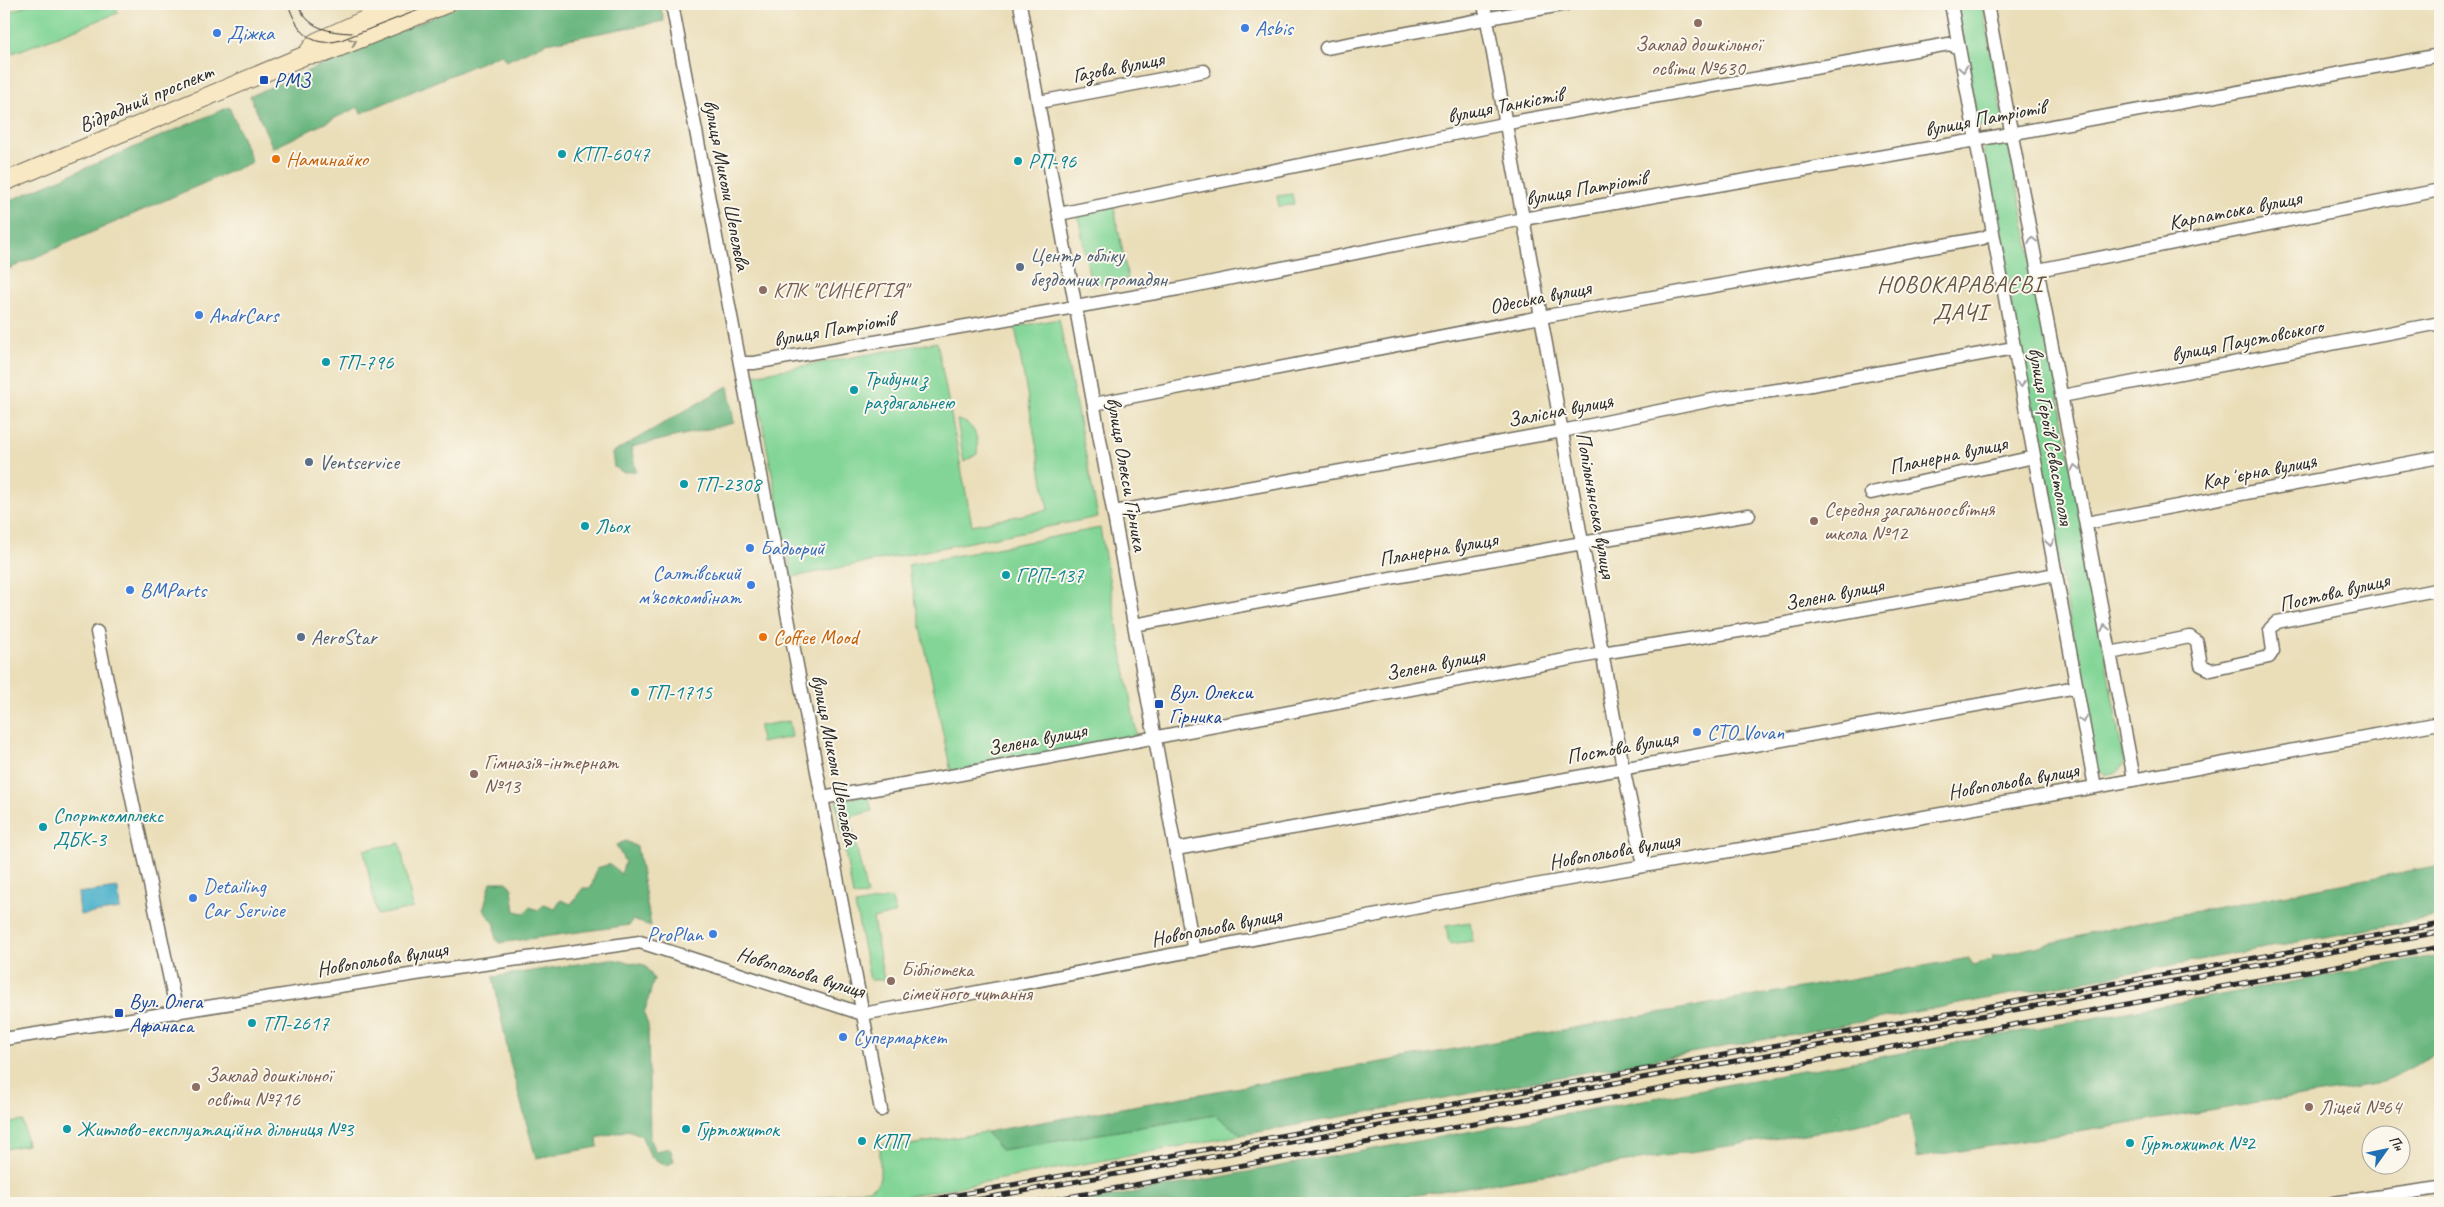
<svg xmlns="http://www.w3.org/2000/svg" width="2444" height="1207" font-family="Caveat,sans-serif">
	<rect width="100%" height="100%" fill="#fbf7ec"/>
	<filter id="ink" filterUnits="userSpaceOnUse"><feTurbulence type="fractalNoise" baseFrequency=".02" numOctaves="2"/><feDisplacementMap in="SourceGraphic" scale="10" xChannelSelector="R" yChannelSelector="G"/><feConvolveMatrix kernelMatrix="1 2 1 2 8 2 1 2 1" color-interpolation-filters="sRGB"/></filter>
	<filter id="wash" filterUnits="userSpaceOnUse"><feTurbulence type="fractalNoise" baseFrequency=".0096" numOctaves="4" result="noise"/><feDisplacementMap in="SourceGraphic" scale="20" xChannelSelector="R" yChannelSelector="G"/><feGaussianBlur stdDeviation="1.12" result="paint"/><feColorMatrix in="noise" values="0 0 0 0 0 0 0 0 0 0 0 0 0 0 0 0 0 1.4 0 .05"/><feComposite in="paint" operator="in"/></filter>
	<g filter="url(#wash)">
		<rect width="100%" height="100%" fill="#eadeb9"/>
		<path fill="#82d596" stroke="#568060" d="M30 4H114L118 13 13 53C8 41 0 26 6 13Z
			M1954 4H1982L2003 121 1992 130 1979 126Z
			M1999 140 2008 144 2049 341 2124 763C2118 775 2106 780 2097 768L1983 149 1990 142Z
			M1292 194 1294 204 1279 207 1277 196Z
			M1114 207 1128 279 1091 285 1078 214Z
			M1059 319 1098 517 792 577 753 375 937 342 972 525 1048 510 1015 327Z
			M957 420C975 423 979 438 977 454L964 462Z
			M1100 528 1137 737 951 772 908 565Z
			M789 721 792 737 761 743 759 726Z
			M868 795 872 811 850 817 867 895 853 896 836 801Z
			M400 843 413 908 377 915 364 850Z
			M891 898 896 913 873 919 884 980H870L855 905Z
			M1470 922 1473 941 1449 944 1446 926Z
			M1215 1115 1242 1135 870 1203H787L869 1189 878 1184 880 1177V1144L910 1145 986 1132 1001 1150Z
			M23 1121 27 1145 4 1149V1124Z"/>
		<path fill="#69b67f" stroke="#4a7055" d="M463 4H660L664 21 546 43 506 61 501 54 361 113 358 107 273 148 250 96Z
			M229 107 252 162 4 271V203Z
			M728 386 734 423 631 447 636 471 623 472 614 467 612 453Z
			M626 841 637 847 651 926 632 920 630 925 499 943 496 939 495 924 483 910 491 882H507L512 889 515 911 525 913 530 907 538 910 544 905 555 909 561 900 571 904 583 888H591L597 868 610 864 621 874 625 862 616 845Z
			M2440 865V916L1242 1135 1215 1115 1001 1150 986 1132 1969 958 1972 965 1993 960V957L2130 924Z
			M2440 955V1052L2382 1083 1917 1158 1910 1114 1837 1129 1365 1203H1077Z
			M610 959 645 965 654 979 644 1014 648 1025 650 1140 655 1151 670 1148 674 1161 667 1166 651 1157 641 1135 628 1130 597 1138 598 1147 536 1158 510 1062 493 977Z"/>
		<path fill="#4ab0ca" stroke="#3a6e7a" d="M118 888 120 909 80 915 78 893Z"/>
	</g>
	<g filter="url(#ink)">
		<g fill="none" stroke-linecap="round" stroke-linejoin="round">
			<g stroke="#6e6a5d" stroke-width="15">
				<path id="street" d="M672 4 881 1110
					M1020 4 1194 951
					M1484 4 1623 767 1644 865
					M1951 4 2095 787
					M1987 4 2134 779
					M1326 48 1566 4
					M1039 102 1204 71
					M1059 214 1508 123 1949 44 1959 48
					M2038 270 2440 190
					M740 363H754L1178 289 1523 219 1976 140 2440 55
					M2062 396 2440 323
					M1094 404 1541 317 1983 238 1993 233
					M1871 493 2034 457
					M1114 512 1562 431 1727 397 1800 387 2014 348
					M2086 523 2440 457
					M1134 625 1582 543 1749 515
					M97 632 177 1013
					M2110 653 2190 637 2197 642 2201 665 2211 670 2269 657 2273 651 2270 629 2277 622 2440 589
					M822 798 956 775 1602 653 1770 626 2056 574
					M1176 849 2077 687
					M4 1039 435 971 640 942 863 1014 1524 887 2095 787 2440 723
					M2333 1203 2440 1188"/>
			</g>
			<g stroke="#6e6a5d" stroke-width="20">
				<path id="secondary" d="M306 55 316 42 400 4
					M4 182 306 55 325 53 446 4"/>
			</g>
			<use href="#street" stroke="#fff" stroke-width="12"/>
			<use href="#secondary" stroke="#f8e8c3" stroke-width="18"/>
			<path stroke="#2b2b2b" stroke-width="1" d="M288 4C297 30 310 49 341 40L434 4
				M298 4C307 29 329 32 352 33"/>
			<g stroke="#2b2b2b" stroke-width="5">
				<path id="rail" d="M913 1203 2440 924
					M958 1203 2440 932
					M1035 1203 2440 947"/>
			</g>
			<use href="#rail" stroke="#fbf7ec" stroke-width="3" stroke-dasharray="9" stroke-linecap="butt"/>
		</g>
		<defs><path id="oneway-chevron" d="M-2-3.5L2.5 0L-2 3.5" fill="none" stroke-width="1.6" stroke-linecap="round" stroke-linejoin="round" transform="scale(1.25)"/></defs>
		<use stroke="#928a77" href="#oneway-chevron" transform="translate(353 42) rotate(-22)"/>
		<g stroke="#a0a0a0">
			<use href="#oneway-chevron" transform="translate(1963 69) rotate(80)"/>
			<use href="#oneway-chevron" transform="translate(2032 240) rotate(-101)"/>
			<use href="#oneway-chevron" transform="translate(2021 384) rotate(80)"/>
			<use href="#oneway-chevron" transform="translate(2075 468) rotate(-101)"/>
			<use href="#oneway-chevron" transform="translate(2050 543) rotate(80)"/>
			<use href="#oneway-chevron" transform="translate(2105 628) rotate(-101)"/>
			<use href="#oneway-chevron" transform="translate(2083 720) rotate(80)"/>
		</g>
	</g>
	<g fill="#8d6e63" stroke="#fbf7ec" stroke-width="2">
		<circle cx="1698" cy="23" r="5"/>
		<circle cx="763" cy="290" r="5"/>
		<circle cx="1814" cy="521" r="5"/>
		<circle cx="474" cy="774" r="5"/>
		<circle cx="891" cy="981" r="5"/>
		<circle cx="196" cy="1087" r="5"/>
		<circle cx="2309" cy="1107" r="5"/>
	</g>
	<g fill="#3f7fe0" stroke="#fbf7ec" stroke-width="2">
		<circle cx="1245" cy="28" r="5"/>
		<circle cx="217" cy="33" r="5"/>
		<circle cx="199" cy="315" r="5"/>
		<circle cx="750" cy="548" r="5"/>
		<circle cx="751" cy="585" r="5"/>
		<circle cx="130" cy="590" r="5"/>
		<circle cx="1697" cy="732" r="5"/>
		<circle cx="193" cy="898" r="5"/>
		<circle cx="713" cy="934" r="5"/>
		<circle cx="843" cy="1037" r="5"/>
	</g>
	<g fill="#1a4fb4" stroke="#fbf7ec" stroke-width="2">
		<rect x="259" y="75" width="10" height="10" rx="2.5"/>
		<rect x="1154" y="699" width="10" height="10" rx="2.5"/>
		<rect x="114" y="1008" width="10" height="10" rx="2.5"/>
	</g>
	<g fill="#0f9aa8" stroke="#fbf7ec" stroke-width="2">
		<circle cx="562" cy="154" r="5"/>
		<circle cx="1018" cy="161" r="5"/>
		<circle cx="326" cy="362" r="5"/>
		<circle cx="854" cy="390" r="5"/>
		<circle cx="684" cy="484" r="5"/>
		<circle cx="585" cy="526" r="5"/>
		<circle cx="1006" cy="575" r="5"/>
		<circle cx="635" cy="692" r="5"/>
		<circle cx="43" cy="827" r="5"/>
		<circle cx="252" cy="1023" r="5"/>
		<circle cx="67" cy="1129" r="5"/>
		<circle cx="686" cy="1129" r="5"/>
		<circle cx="862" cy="1141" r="5"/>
		<circle cx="2130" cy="1143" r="5"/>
	</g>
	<g fill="#e8710a" stroke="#fbf7ec" stroke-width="2">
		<circle cx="276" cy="159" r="5"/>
		<circle cx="763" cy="637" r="5"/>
	</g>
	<g fill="#5c6f8a" stroke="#fbf7ec" stroke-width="2">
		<circle cx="1020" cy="267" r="5"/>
		<circle cx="309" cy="462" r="5"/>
		<circle cx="301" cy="637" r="5"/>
	</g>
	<g text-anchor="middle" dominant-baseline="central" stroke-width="4" stroke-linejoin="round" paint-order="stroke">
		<g font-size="21" fill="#366cbe" stroke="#fbf7ec" text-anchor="start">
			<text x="1255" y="28">Asbis</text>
			<text x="227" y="33">Діжка</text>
			<text x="209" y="315">AndrCars</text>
			<text x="760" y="548">Бадьорий</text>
			<text x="741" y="573" text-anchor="end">Салтівський<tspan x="741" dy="24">м'ясокомбінат</tspan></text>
			<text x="140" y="590">BMParts</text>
			<text x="1707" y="732">СТО Vovan</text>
			<text x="203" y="886">Detailing<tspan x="203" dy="24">Car Service</tspan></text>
			<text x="703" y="934" text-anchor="end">ProPlan</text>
			<text x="853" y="1037">Супермаркет</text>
		</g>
		<g font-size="21" fill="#785e54" stroke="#fbf7ec" text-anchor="start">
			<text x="1698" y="44" text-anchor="middle">Заклад дошкільної<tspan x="1698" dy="24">освіти №630</tspan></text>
			<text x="773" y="290">КПК "СИНЕРГІЯ"</text>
			<text x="1824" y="509">Середня загальноосвітня<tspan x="1824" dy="24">школа №12</tspan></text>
			<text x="484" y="762">Гімназія-інтернат<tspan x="484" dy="24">№13</tspan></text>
			<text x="901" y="969">Бібліотека<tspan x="901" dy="24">сімейного читання</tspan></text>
			<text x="206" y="1075">Заклад дошкільної<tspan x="206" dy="24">освіти №716</tspan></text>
			<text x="2319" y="1107">Ліцей №64</text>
		</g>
		<g font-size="21" fill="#2b2b2b" stroke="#fbf7ec">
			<text transform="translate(1118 67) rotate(-11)">Газова вулиця</text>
			<text transform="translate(146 98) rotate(-23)">Відрадний проспект</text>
			<text transform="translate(1505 105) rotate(-11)">вулиця Танкістів</text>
			<text transform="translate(1985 118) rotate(-11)">вулиця Патріотів</text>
			<text transform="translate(727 185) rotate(79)">вулиця Миколи Шепелєва</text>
			<text transform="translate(1586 188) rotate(-10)">вулиця Патріотів</text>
			<text transform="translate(2235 210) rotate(-11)">Карпатська вулиця</text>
			<text transform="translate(1540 297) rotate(-11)">Одеська вулиця</text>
			<text transform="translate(834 329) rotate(-10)">вулиця Патріотів</text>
			<text transform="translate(2247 340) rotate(-11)">вулиця Паустовського</text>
			<text transform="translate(1560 410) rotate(-11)">Залісна вулиця</text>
			<text transform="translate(2051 436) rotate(80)">вулиця Героїв Севастополя</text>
			<text transform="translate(1948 455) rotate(-12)">Планерна вулиця</text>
			<text transform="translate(2259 471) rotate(-11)">Карʼєрна вулиця</text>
			<text transform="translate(1127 474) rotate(80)">вулиця Олекси Гірника</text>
			<text transform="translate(1596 505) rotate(80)">Попільнянська вулиця</text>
			<text transform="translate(1438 549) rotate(-10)">Планерна вулиця</text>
			<text transform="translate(2334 592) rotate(-13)">Постова вулиця</text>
			<text transform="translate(1834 594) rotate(-11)">Зелена вулиця</text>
			<text transform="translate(1435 664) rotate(-11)">Зелена вулиця</text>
			<text transform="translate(1037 739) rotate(-11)">Зелена вулиця</text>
			<text transform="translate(1622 747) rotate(-10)">Постова вулиця</text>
			<text transform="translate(835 760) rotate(79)">вулиця Миколи Шепелєва</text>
			<text transform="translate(2013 781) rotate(-10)">Новопольова вулиця</text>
			<text transform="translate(1614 851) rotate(-10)">Новопольова вулиця</text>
			<text transform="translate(1216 927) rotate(-11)">Новопольова вулиця</text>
			<text transform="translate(382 959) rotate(-9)">Новопольова вулиця</text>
			<text transform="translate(801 972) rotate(17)">Новопольова вулиця</text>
		</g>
		<g font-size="21" fill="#164399" stroke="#fbf7ec" text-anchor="start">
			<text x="274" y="80">РМЗ</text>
			<text x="1169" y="692">Вул. Олекси<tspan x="1169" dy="24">Гірника</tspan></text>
			<text x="129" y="1001">Вул. Олега<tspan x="129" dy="24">Афанаса</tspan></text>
		</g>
		<g font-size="21" fill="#0d838f" stroke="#fbf7ec" text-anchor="start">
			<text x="572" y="154">КТП-6047</text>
			<text x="1028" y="161">РП-96</text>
			<text x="336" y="362">ТП-796</text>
			<text x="864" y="378">Трибуни з<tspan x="864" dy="24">раздягальнею</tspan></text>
			<text x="694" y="484">ТП-2308</text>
			<text x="595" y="526">Льох</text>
			<text x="1016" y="575">ГРП-137</text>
			<text x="645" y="692">ТП-1715</text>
			<text x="53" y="815">Спорткомплекс<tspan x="53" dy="24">ДБК-3</tspan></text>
			<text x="262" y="1023">ТП-2617</text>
			<text x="77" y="1129">Житлово-експлуатаційна дільниця №3</text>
			<text x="696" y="1129">Гуртожиток</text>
			<text x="872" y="1141">КПП</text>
			<text x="2140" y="1143">Гуртожиток №2</text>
		</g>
		<g font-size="21" fill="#c56008" stroke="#fbf7ec" text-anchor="start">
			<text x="286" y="159">Наминайко</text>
			<text x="773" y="637">Coffee Mood</text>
		</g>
		<g font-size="21" fill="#4e5e75" stroke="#fbf7ec" text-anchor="start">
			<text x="1030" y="255">Центр обліку<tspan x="1030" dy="24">бездомних громадян</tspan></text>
			<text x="319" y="462">Ventservice</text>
			<text x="311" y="637">AeroStar</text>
		</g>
		<g font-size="24" letter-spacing="1" fill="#645240" stroke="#fbf7ec">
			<text x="1960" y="284">НОВОКАРАВАЄВІ<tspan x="1960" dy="28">ДАЧІ</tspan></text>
		</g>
	</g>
	<rect width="2444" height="1207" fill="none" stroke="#fbf7ec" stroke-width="20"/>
	<g transform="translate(2386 1150) rotate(57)"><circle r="24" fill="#fbf7ec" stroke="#a8a59f"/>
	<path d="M0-4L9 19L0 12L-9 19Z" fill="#1f6fb2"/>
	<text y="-8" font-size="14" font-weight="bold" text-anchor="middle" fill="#2b2b2b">Пн</text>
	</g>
</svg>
